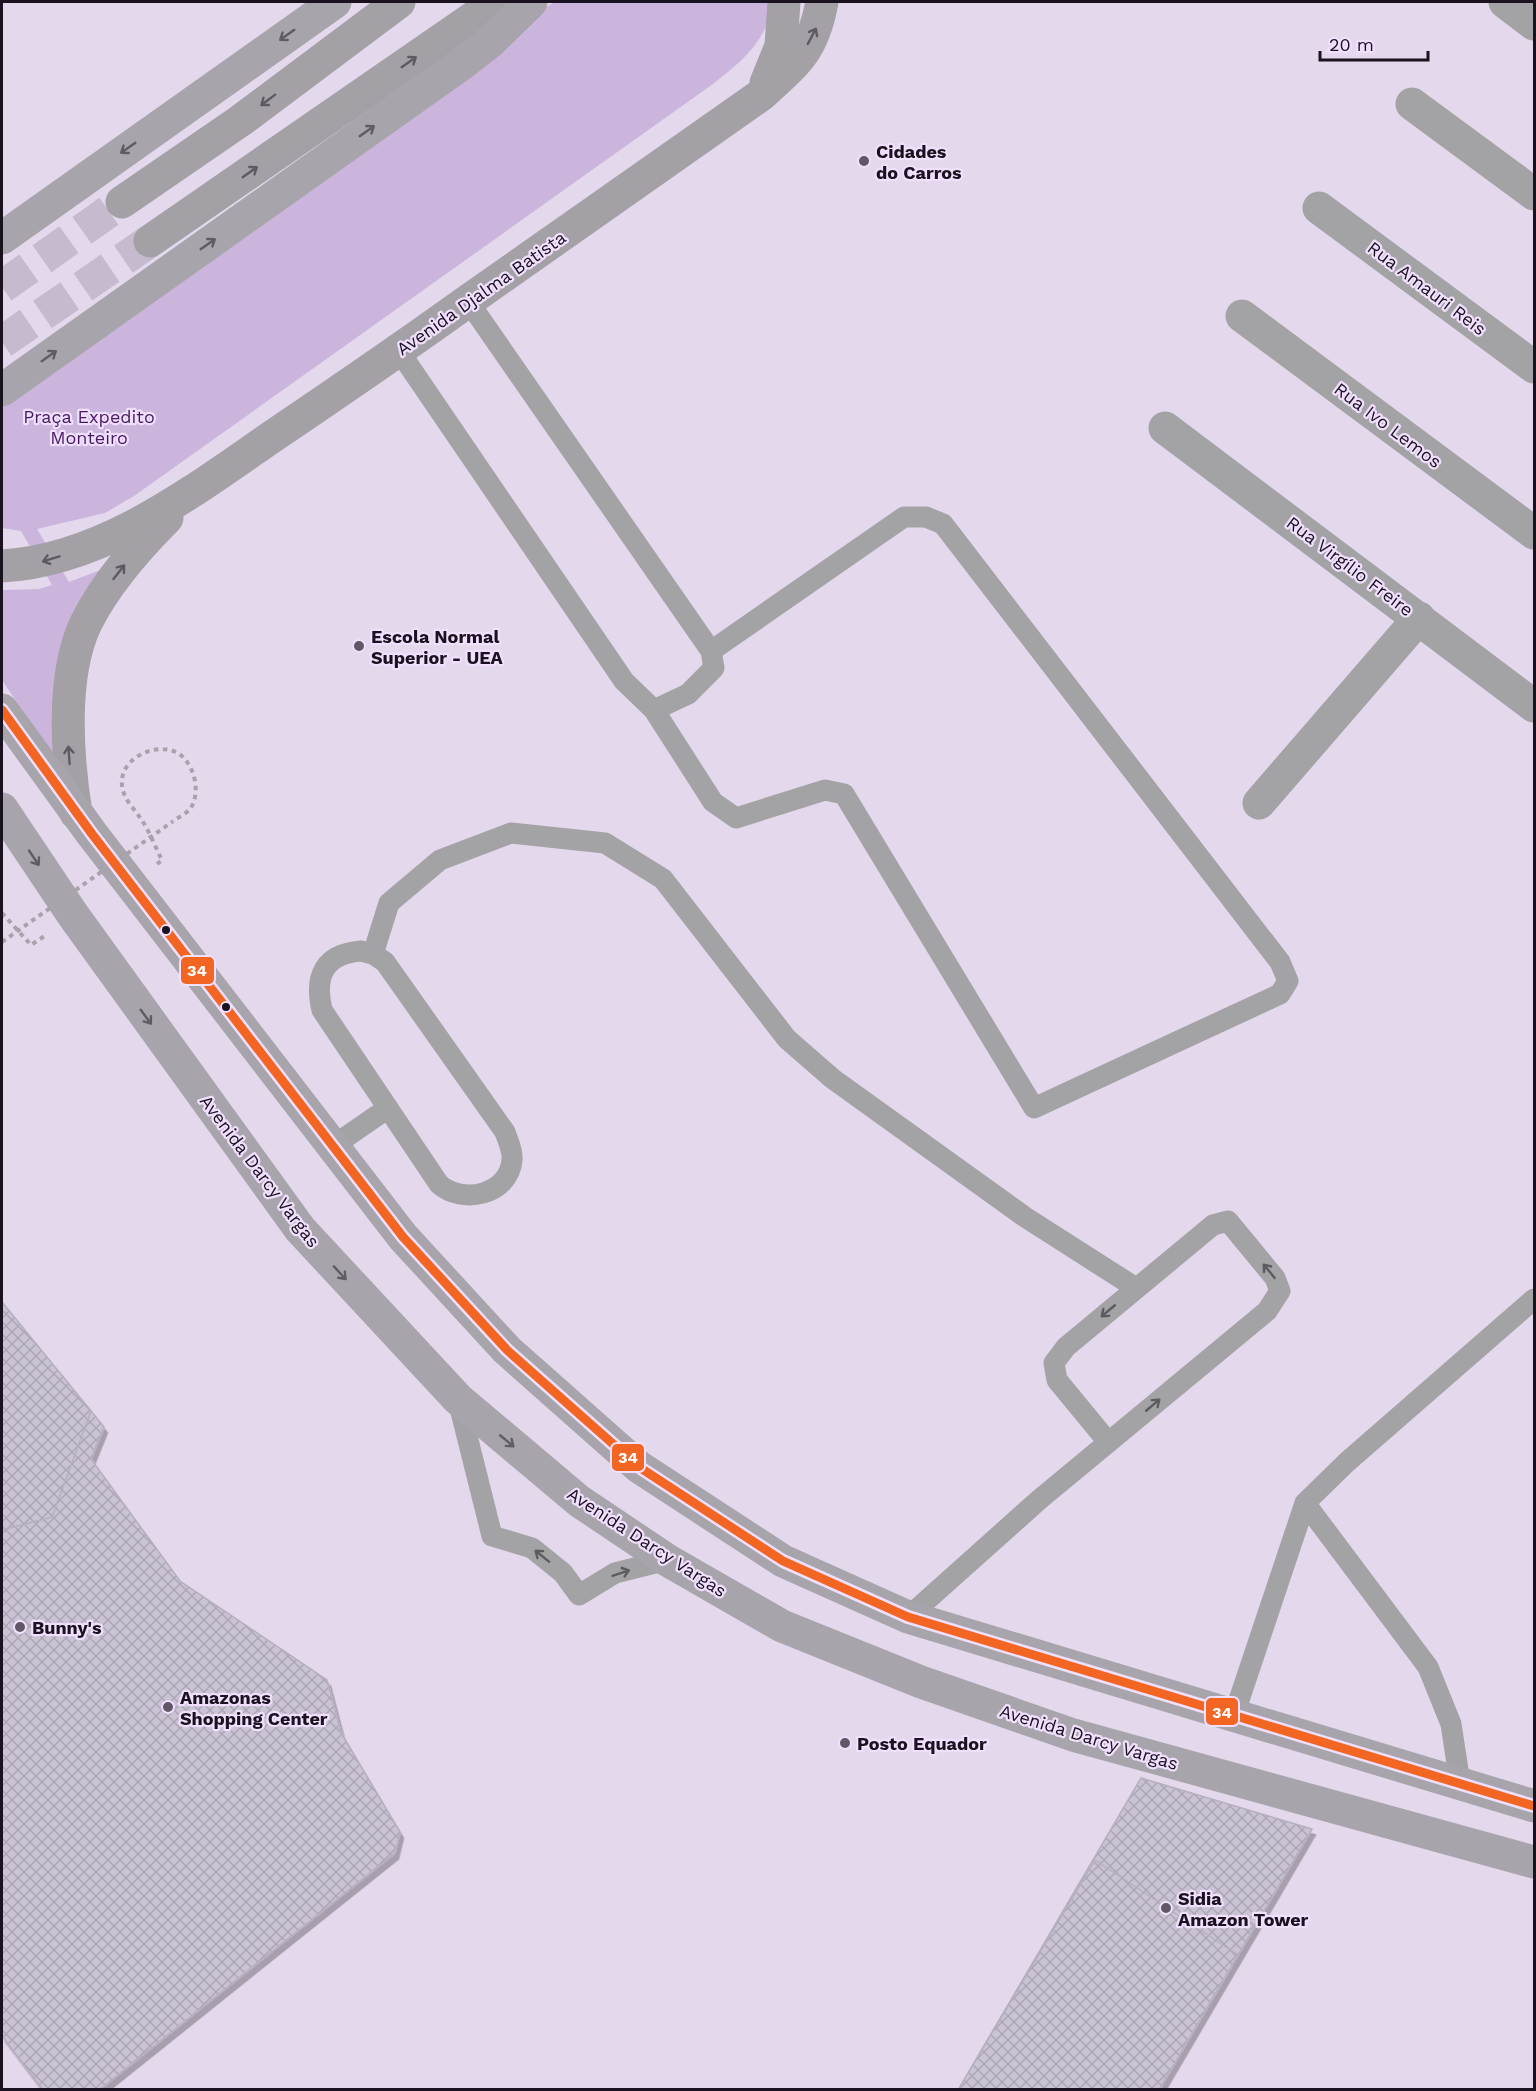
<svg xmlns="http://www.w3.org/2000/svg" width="1536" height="2091" font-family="'Work Sans',sans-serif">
	<defs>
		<pattern id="building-cross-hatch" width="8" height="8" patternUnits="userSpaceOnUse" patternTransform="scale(1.5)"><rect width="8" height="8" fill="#cac3d4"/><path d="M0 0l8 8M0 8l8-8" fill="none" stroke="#ada6b6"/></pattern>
		<filter id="shadow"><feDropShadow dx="3.5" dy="6" stdDeviation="0" flood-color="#0004"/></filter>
	</defs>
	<rect width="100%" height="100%" fill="#e4d8ed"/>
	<path fill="#ccb5dc" d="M554 2H772C768 41 742 61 713 84L134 496 105 513 37 529 69 582 114 565 56 761 2 680V590L39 589 52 585 21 531 2 528V386L465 59Z"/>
	<path fill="url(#building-cross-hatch)" stroke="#b5afbf" stroke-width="1.5" filter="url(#shadow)" d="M2 1302 104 1427 91 1459 180 1581 327 1680 341 1733 400 1832 395 1853 99 2090H43L2 2036Z
		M2 1302 91 1411 52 1517 2 1530Z
		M1141 1778 1312 1829 1159 2090H958Z
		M1095 1860 1238 1955 1159 2090H958Z"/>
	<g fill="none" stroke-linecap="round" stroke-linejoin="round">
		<path stroke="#c6bace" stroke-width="33" stroke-dasharray="33 16" stroke-linecap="butt" d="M2 287 122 202
			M2 342 150 241"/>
		<path stroke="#a8a2ac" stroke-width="4" stroke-dasharray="4.5 4.5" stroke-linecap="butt" d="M157 864 162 860C155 847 150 832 141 819 133 807 120 796 122 779 125 756 156 743 176 752 194 761 202 793 190 809 186 814 177 818 172 822
			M2 913 31 945 46 935"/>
		<path stroke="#a3a2a4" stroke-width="21" d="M399 351 624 681 654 710 688 694 714 668 711 651 468 301
			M654 710 713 802 736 818 825 790 844 794 1034 1108 1280 994 1288 981 1280 962 943 524 926 517H904L711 651
			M361 951 373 954 385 962 505 1132C508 1141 513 1150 512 1160 509 1195 462 1205 439 1184L322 1010C314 976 324 954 361 951Z
			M373 954 389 903 440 860 511 833 605 843 663 879 787 1039 833 1079 1025 1217 1136 1288
			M333 1146 388 1108
			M458 1400 492 1536 532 1548 563 1573 579 1595 615 1573 667 1560
			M1305 1503 1428 1667 1451 1724 1460 1783
			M908 1617 1040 1499 1267 1311 1280 1291 1275 1278 1228 1221 1213 1225 1066 1347 1054 1363 1057 1380 1108 1442
			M1234 1715 1305 1503 1347 1462 1534 1299"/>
		<path stroke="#a3a2a4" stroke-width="33" d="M1505 2 1534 24
			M1412 104 1534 194
			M1319 208 1534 367
			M1242 316 1534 533
			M1165 428 1534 706
			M1259 803 1419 618"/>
		<path stroke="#a3a1a6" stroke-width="33" d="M766 83 781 46 784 2
			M122 202 240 121 399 2
			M150 241 496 2
			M2 566C106 560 195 489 279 432 341 390 404 347 465 303 563 233 663 165 761 95 797 62 813 51 822 2
			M76 813C67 757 61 675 86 623 106 583 136 549 167 518"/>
		<path stroke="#a8a4ab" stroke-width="33" d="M2 238 335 2
			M2 390 463 63 490 42 531 2
			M2 710 92 834 403 1237 507 1350 639 1467 783 1561 908 1617 1534 1806
			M2 809 73 915 300 1229 458 1399 579 1501 667 1560 782 1626 921 1682 1073 1735 1534 1862"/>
		<path stroke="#a8a2ac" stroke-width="4" stroke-dasharray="4.5 4.5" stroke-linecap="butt" d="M2 942 172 822"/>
		<g stroke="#f0dffd" stroke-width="14">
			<path id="bus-1" d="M2 710 92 834 403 1237 507 1350 639 1467 783 1561 908 1617 1534 1806"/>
		</g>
		<use href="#bus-1" stroke="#f26522" stroke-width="9"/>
	</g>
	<defs><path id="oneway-shaft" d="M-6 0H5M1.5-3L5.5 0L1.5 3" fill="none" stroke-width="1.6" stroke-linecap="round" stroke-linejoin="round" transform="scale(1.5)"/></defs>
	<g stroke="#615b65">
		<use href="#oneway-shaft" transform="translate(287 35) rotate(145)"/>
		<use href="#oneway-shaft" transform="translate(367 131) rotate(-35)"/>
		<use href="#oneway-shaft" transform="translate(128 148) rotate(145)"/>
		<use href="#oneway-shaft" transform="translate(208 244) rotate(-35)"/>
		<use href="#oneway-shaft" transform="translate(49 356) rotate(-35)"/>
		<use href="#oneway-shaft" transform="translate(34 858) rotate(56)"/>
		<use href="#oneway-shaft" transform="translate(146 1017) rotate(54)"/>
		<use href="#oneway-shaft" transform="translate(340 1273) rotate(47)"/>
		<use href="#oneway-shaft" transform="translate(507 1441) rotate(40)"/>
	</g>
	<g stroke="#5e5a62">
		<use href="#oneway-shaft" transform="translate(812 36) rotate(-62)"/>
		<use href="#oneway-shaft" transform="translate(409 62) rotate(-35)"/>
		<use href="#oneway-shaft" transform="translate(268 100) rotate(143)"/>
		<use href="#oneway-shaft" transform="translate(250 172) rotate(-35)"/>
		<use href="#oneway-shaft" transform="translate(51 559) rotate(163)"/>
		<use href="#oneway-shaft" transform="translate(119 572) rotate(-52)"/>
		<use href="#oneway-shaft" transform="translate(69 755) rotate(-94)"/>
		<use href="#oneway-shaft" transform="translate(1269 1271) rotate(-129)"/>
		<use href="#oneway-shaft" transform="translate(1108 1311) rotate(140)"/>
		<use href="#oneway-shaft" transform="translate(1153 1405) rotate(-40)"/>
		<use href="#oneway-shaft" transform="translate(542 1556) rotate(-141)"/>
		<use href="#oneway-shaft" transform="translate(621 1573) rotate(-19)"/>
	</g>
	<g fill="#615767" stroke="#f0dffd" stroke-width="2">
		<circle cx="864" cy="161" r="6"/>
		<circle cx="359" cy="646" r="6"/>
		<circle cx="20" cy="1627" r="6"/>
		<circle cx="168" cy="1707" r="6"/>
		<circle cx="845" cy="1743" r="6"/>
		<circle cx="1166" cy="1908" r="6"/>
	</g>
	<g fill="#1a121f" stroke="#f0dffd" stroke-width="2">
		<circle cx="166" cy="930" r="5"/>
		<circle cx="226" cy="1007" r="5"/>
	</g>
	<g text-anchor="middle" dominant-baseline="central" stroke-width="4.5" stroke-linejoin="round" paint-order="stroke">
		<g font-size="18" font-weight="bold" fill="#1a121f" stroke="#f0dffd" text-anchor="start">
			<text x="876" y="151">Cidades<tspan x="876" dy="21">do Carros</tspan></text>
			<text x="371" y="636">Escola Normal<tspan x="371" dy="21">Superior - UEA</tspan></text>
			<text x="32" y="1627">Bunny's</text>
			<text x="180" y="1697">Amazonas<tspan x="180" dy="21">Shopping Center</tspan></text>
			<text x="857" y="1743">Posto Equador</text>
			<text x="1178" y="1898">Sidia<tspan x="1178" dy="21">Amazon Tower</tspan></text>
		</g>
		<g font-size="18" fill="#1a121f" stroke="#f0dffd">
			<text transform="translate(1427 288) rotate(37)">Rua Amauri Reis</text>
			<text transform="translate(481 293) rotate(-35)">Avenida Djalma Batista</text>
			<text transform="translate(1388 425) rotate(37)">Rua Ivo Lemos</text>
			<text transform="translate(1350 566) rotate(37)">Rua Virgílio Freire</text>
			<text transform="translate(260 1171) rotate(53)">Avenida Darcy Vargas</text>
			<text transform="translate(647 1542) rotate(33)">Avenida Darcy Vargas</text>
			<text transform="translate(1089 1737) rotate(17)">Avenida Darcy Vargas</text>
		</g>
		<g font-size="18" fill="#481a62" stroke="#f0dffd">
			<text x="89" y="416">Praça Expedito<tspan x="89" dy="21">Monteiro</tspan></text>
		</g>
	</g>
	<g stroke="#f0dffd" stroke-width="2">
		<rect x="180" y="956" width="35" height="29" rx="6" fill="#f26522"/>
		<rect x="611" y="1443" width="34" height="29" rx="6" fill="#f26522"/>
		<rect x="1205" y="1697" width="34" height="29" rx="6" fill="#f26522"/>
	</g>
	<g font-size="16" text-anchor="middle" font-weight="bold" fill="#fff">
		<text x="197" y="976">34</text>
		<text x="628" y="1463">34</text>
		<text x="1222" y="1718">34</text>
	</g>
	<rect width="1536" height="2091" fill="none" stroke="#1a121f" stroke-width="6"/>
	<path d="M1320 51v9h108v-9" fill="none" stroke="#1a121f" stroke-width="3"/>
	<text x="1329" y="51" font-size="18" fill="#1a121f" stroke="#f0dffd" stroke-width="4.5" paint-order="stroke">20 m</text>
</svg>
